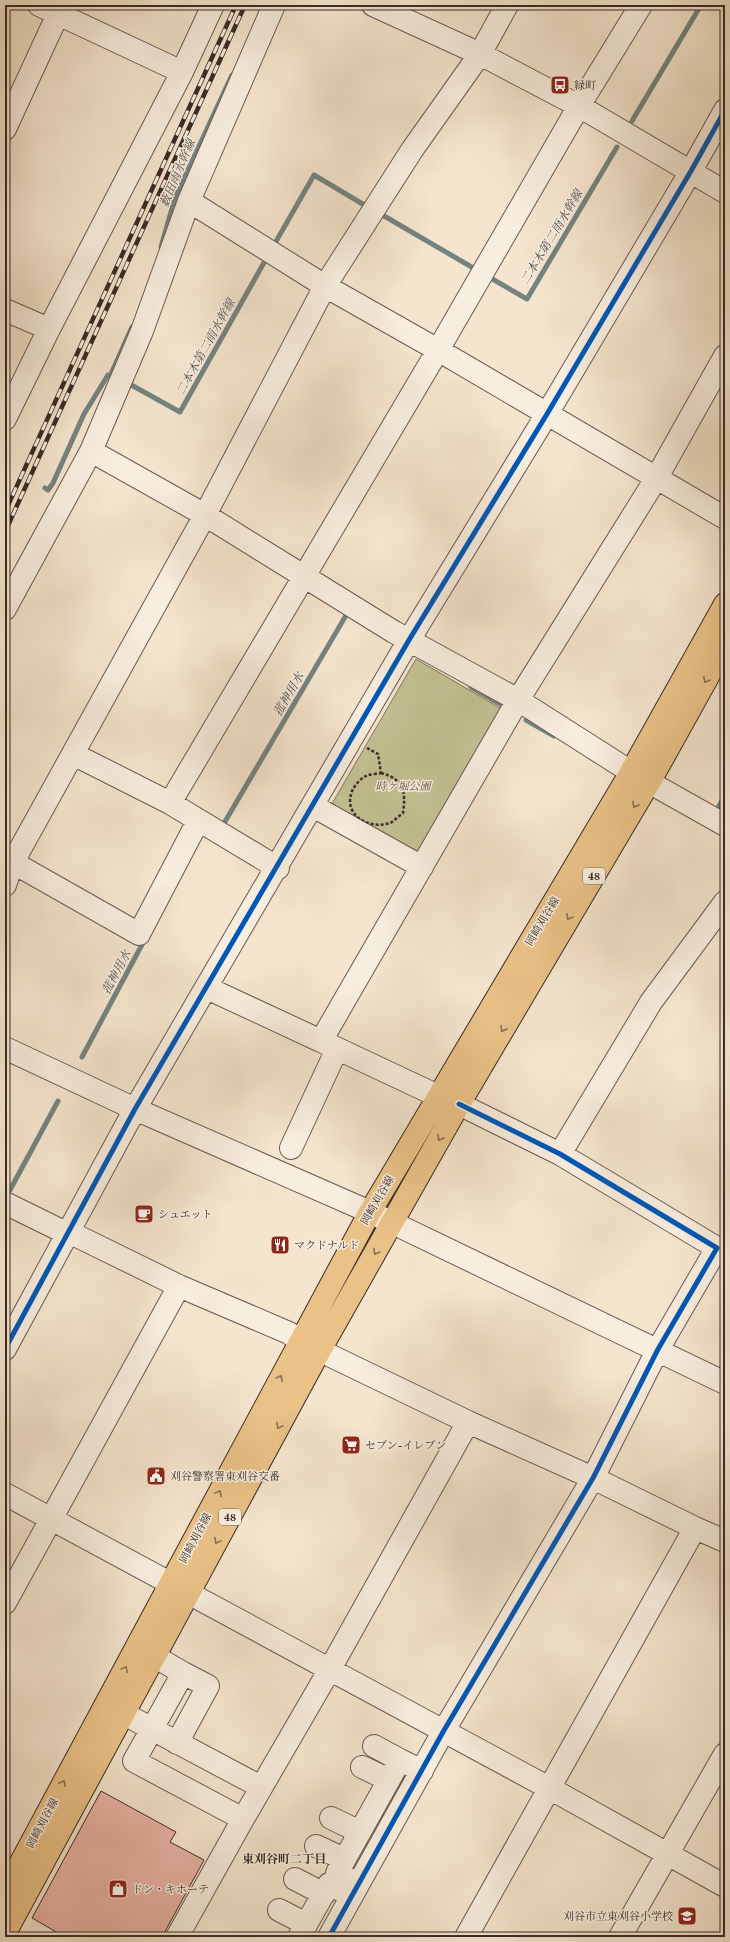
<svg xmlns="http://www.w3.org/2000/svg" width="730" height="1942" font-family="'Libre Caslon Text','Noto Serif JP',serif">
	<rect width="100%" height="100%" fill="#f5e5ce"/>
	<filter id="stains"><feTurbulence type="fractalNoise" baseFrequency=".005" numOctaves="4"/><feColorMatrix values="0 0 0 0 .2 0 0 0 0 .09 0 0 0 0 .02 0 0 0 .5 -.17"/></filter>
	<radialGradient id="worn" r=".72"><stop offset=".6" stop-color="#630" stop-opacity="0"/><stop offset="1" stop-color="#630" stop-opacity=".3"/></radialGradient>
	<path fill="#c2c294" stroke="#7e765e" d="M416 659 505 711 422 857 333 811V802Z"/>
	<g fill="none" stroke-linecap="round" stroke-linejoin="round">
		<path stroke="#748480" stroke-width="5" d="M632 121 701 5
			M379 213 475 269
			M274 245 314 175 366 206
			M161 247 175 198 232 75
			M487 276 527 299 617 147
			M111 374 132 327
			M126 382 180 412 266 259
			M45 488 48 490 53 483 84 414 108 375H112
			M471 687 507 708
			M526 720 554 736
			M719 806 725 795
			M223 825 348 612 350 614
			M82 1057 145 939
			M10 1190 58 1101"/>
	</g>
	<path fill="#e9b2a5" stroke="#392b27" d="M101 1791 176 1832 170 1842 204 1860 162 1937H65L32 1918Z"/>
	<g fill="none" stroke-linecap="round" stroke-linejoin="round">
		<g stroke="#685a51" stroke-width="24">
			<path id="minor" d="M39 5 182 72 213 5
				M373 5 480 54 579 106 725 192
				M5 129 58 14
				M189 201 325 286 438 350 725 518
				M5 310 49 329
				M5 419 49 329 182 72
				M91 451 205 515 325 286 412 150 480 54 507 5
				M5 609 91 451 142 331 189 201 274 5
				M73 754 170 803 278 868
				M170 803 438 350 579 106 641 5
				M313 806 422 867
				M5 858 139 934 198 821
				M5 885 13 862 205 515 394 632 518 700 631 772 725 825
				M207 988 321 1041
				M5 1048 135 1109 370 1212 725 1383
				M438 1096 321 1041 518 700 657 477 725 356
				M291 1148 337 1049
				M560 1154 651 1002 725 902
				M5 1203 68 1234 79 1237 179 1286 5 1603
				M179 1286 289 1333 300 1341 468 1422 593 1478 695 1528 725 1541
				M5 1349 135 1109 409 640 547 414 691 171 725 110
				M5 1494 551 1789 725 1886
				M154 1656 183 1673 152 1729 261 1787
				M123 1713 152 1729 134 1761 243 1819
				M177 1743 208 1686 183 1673
				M374 1746 400 1760
				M362 1767 389 1780
				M331 1818 360 1832
				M316 1846 344 1859
				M295 1879 324 1894
				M358 1884 337 1873 400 1760 422 1771
				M279 1910 306 1924
				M177 1937 243 1819 330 1669 468 1422
				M299 1937 329 1884 352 1896
				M329 1937 443 1732 593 1478 657 1351 717 1248 560 1154 459 1104
				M466 1937 695 1528
				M620 1937 725 1754"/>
		</g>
		<g stroke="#392b27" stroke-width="24">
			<path id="major" d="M5 1892 370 1212 631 772 725 604
				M5 1933 320 1350 459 1104 650 781 725 646"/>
		</g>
		<path stroke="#392b27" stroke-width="2.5" stroke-dasharray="3 2" stroke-linecap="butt" d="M367 748 378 754 381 773
			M381 773C404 779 406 792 403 813 399 816 394 821 390 823 368 830 341 814 353 789 356 784 361 778 366 776 370 774 377 774 381 773Z"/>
		<use href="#minor" stroke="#f8eedf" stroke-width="22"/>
		<use href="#major" stroke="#eac287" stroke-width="22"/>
		<g stroke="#392b27" stroke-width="4.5">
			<path id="rail" d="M5 512 236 5
				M5 532 245 5"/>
		</g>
		<use href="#rail" stroke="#f8eedf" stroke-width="3" stroke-dasharray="9" stroke-linecap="butt"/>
		<g stroke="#f8eedf" stroke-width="8">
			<path id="cycleway" d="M5 1349 135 1109 409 640 547 414 691 171 725 110
				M329 1937 443 1732 593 1478 657 1351 717 1248 560 1154 459 1104"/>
		</g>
		<use href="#cycleway" stroke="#0057b8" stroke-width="5"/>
	</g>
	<defs><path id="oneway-chevron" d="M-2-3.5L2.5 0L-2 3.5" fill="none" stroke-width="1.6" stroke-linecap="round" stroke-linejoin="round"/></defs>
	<g stroke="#896f52">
		<use href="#oneway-chevron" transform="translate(706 680) rotate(119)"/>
		<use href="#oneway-chevron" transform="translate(635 805) rotate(120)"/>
		<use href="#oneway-chevron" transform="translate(569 917) rotate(120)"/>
		<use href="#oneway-chevron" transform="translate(503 1029) rotate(120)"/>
		<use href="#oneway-chevron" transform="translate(440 1138) rotate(119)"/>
		<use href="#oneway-chevron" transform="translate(376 1252) rotate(120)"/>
		<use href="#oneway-chevron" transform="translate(280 1378) rotate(-62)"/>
		<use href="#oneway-chevron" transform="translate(279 1426) rotate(118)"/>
		<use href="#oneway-chevron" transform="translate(219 1493) rotate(-62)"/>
		<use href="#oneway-chevron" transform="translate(217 1541) rotate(118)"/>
		<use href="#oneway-chevron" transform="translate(125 1669) rotate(-62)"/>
		<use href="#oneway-chevron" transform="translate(63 1783) rotate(-62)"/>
	</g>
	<defs>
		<g id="bus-square" transform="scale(1)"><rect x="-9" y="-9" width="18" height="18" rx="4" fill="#8f2418" stroke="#f8eedf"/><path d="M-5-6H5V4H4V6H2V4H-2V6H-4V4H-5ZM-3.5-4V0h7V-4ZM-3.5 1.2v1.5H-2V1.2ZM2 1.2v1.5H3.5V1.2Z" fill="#fff"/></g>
		<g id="cafe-square" transform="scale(1)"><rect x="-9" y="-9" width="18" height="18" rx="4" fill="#8f2418" stroke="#f8eedf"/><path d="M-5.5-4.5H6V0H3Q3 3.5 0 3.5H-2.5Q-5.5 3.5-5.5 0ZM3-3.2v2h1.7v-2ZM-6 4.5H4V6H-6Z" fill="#fff"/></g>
		<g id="restaurant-square" transform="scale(1)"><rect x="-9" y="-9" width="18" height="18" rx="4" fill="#8f2418" stroke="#f8eedf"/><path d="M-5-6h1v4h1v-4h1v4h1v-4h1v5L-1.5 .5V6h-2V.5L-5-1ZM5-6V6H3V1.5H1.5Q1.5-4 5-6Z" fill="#fff"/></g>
		<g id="supermarket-square" transform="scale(1)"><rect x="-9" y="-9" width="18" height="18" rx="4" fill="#8f2418" stroke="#f8eedf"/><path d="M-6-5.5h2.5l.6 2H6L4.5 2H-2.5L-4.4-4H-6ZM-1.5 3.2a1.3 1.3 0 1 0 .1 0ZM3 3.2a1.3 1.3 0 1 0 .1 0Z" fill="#fff"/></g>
		<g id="civic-square" transform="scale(1)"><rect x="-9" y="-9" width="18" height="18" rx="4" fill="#8f2418" stroke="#f8eedf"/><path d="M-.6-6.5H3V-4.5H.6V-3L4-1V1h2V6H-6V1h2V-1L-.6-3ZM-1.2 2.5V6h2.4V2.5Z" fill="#fff"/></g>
		<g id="shop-square" transform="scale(1)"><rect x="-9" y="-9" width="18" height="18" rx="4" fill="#8f2418" stroke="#f8eedf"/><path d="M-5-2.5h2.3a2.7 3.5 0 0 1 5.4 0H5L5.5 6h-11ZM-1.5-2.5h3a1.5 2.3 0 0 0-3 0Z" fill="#fff"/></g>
		<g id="school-square" transform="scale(1)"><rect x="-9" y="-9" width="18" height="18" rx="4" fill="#8f2418" stroke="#f8eedf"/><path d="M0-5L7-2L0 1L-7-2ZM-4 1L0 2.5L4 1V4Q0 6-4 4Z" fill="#fff"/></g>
	</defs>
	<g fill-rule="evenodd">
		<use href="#bus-square" x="560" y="85"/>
		<use href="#cafe-square" x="144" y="1214"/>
		<use href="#restaurant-square" x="280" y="1245"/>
		<use href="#supermarket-square" x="351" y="1445"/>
		<use href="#civic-square" x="156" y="1476"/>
		<use href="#shop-square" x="118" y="1889"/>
		<use href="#school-square" x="687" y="1916"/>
	</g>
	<g text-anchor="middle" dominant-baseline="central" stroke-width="3" stroke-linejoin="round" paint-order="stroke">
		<g fill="#f8eedf" stroke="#72665e" stroke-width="1">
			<rect x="583" y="868" width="22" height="16" rx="3"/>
			<rect x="219" y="1509" width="22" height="16" rx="3"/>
		</g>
		<g font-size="10" font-weight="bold" fill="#392b27">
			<text x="594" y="876">48</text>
			<text x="230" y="1517">48</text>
		</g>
		<g font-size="11" fill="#392b27" stroke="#f8eedf" text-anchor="start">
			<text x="574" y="85">緑町</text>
			<text x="158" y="1214">シュエット</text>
			<text x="294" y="1245">マクドナルド</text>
			<text x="365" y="1445">セブン-イレブン</text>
			<text x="170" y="1476">刈谷警察署東刈谷交番</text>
			<text x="132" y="1889">ドン・キホーテ</text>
			<text x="673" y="1916" text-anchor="end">刈谷市立東刈谷小学校</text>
		</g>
		<g font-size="11" font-style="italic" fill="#5b5142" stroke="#f8eedf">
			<text x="403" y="786">時ケ堀公園</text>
		</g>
		<g font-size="11" fill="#392b27" stroke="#f8eedf">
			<text transform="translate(542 921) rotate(-59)">岡崎刈谷線</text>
			<text transform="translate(377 1200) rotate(-60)">岡崎刈谷線</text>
			<text transform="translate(195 1538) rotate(-62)">岡崎刈谷線</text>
			<text transform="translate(42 1823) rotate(-62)">岡崎刈谷線</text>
		</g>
		<g font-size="12" font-style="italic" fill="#52504c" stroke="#f8eedf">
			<text transform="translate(177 173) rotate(-67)">薮田雨水幹線</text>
			<text transform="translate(551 237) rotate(-59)">二本木第二雨水幹線</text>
			<text transform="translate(205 347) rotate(-61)">二本木第二雨水幹線</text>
			<text transform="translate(288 694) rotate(-60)">菰神用水</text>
			<text transform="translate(116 972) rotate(-62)">菰神用水</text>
		</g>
		<g font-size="12" font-weight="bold" fill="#392b27" stroke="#f8eedf">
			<text x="284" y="1858">東刈谷町二丁目</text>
		</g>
	</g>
	<rect width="730" height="1942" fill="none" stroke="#f5e5ce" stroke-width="20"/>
	<rect x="6" y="6" width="718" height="1930" fill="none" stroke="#392b27" stroke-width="2"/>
	<rect x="10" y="10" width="710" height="1922" fill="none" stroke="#392b27"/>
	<rect width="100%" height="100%" filter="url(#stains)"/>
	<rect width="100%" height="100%" fill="url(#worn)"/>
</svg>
